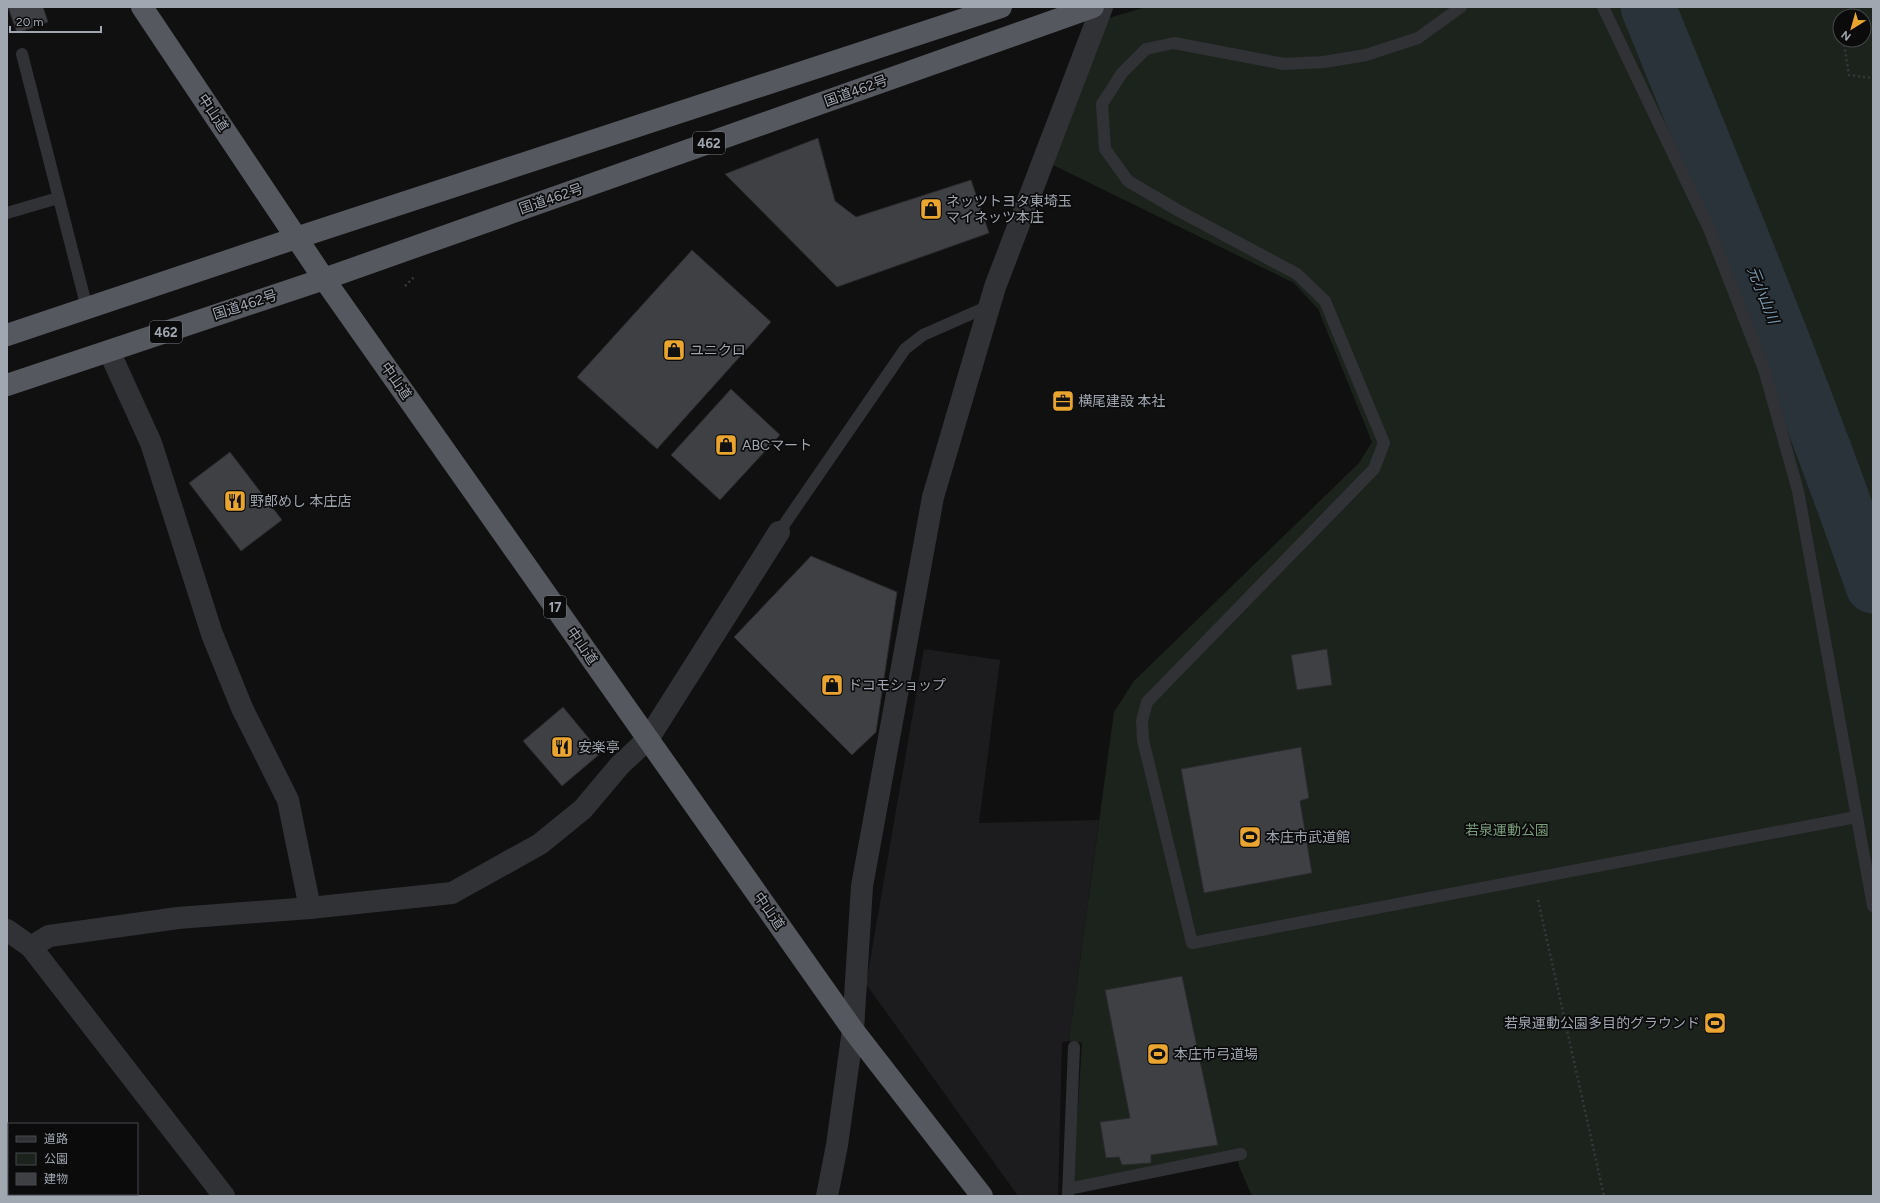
<svg xmlns="http://www.w3.org/2000/svg" width="1880" height="1203" font-family="Figtree,'Noto Sans JP',sans-serif">
	<rect width="100%" height="100%" fill="#101011"/>
	<path fill="#1c1c1e" d="M924 649 1000 660 979 823 1099 820 1069 1041 1062 1042 1058 1196H1018L866 984Z"/>
	<path fill="#1c231d" fill-rule="evenodd" d="M1146 7H1873V1196H1252L1239 1166 1236 1149 1073 1183 1082 1043 1069 1041 1114 712 1134 681 1359 463 1372 442 1318 309 1294 283 1053 165 1109 18ZM1840 16H1864V40H1840Z"/>
	<g fill="none" stroke-linecap="round" stroke-linejoin="round">
		<path stroke="#2a3339" stroke-width="55" d="M1648 7C1726 199 1805 390 1873 586"/>
	</g>
	<path fill="#3f4044" stroke="#2a2a2d" d="M8 7H43L48 22 17 33Z
		M818 138 835 201 856 217 971 180 989 233 837 287 725 174Z
		M692 250 771 322 657 449 577 377Z
		M731 389 780 435 720 500 671 455Z
		M230 452 282 520 241 551 189 483Z
		M811 556 897 592 876 732 852 755 734 637Z
		M1327 649 1332 685 1297 690 1291 655Z
		M563 707 601 753 562 786 523 741Z
		M1301 747 1309 798 1300 801 1312 873 1204 893 1181 769Z
		M1182 976 1218 1145 1151 1155V1163L1122 1165 1119 1157 1106 1158 1100 1122 1130 1118 1105 990Z"/>
	<g fill="none" stroke-linecap="round" stroke-linejoin="round">
		<path stroke="#37393d" stroke-width="2.5" stroke-dasharray="2 3" stroke-linecap="butt" d="M1857 16 1861 7
			M1846 40 1844 44 1849 75 1873 78
			M405 286 414 277
			M1538 900 1604 1196"/>
		<path stroke="#313236" stroke-width="12" d="M1461 7 1418 38 1366 55 1324 62 1284 64 1174 43 1146 49 1122 73 1102 104 1105 149 1128 181 1179 211 1297 274 1325 301 1384 443 1374 469 1147 702 1142 721 1143 740 1192 943 1856 817
			M1603 7 1710 231 1764 369 1798 491 1873 906
			M22 54 87 308
			M7 213 58 198
			M779 532 905 349 923 335 989 306
			M1068 1189 1241 1154
			M1068 1196 1074 1047"/>
		<path stroke="#313236" stroke-width="22" d="M109 351 151 443 212 634 242 708 288 800 310 908
			M7 930 31 947 224 1196
			M31 947 49 936 178 918 310 908 452 893 540 844 583 809 620 765 648 739 779 532
			M827 1196 837 1145 853 1030 862 886 933 497 995 287 1102 7"/>
		<path stroke="#55585e" stroke-width="22" d="M142 7 324 279 853 1030 982 1196
			M7 335 296 238 1001 7
			M7 385 324 279 1093 7"/>
	</g>
	<defs>
		<g id="shop-square" transform="scale(1.15)"><rect x="-9" y="-9" width="18" height="18" rx="4" fill="#e9a530" stroke="#0b0b0c"/><path d="M-5-2.5h2.3a2.7 3.5 0 0 1 5.4 0H5L5.5 6h-11ZM-1.5-2.5h3a1.5 2.3 0 0 0-3 0Z" fill="#111"/></g>
		<g id="office-square" transform="scale(1.15)"><rect x="-9" y="-9" width="18" height="18" rx="4" fill="#e9a530" stroke="#0b0b0c"/><path d="M-6-3h4V-5.5h4V-3h4V5H-6ZM-1-4.5V-3h2v-1.5ZM-6 0V1H6V0Z" fill="#111"/></g>
		<g id="restaurant-square" transform="scale(1.15)"><rect x="-9" y="-9" width="18" height="18" rx="4" fill="#e9a530" stroke="#0b0b0c"/><path d="M-5-6h1v4h1v-4h1v4h1v-4h1v5L-1.5 .5V6h-2V.5L-5-1ZM5-6V6H3V1.5H1.5Q1.5-4 5-6Z" fill="#111"/></g>
		<g id="stadium-square" transform="scale(1.15)"><rect x="-9" y="-9" width="18" height="18" rx="4" fill="#e9a530" stroke="#0b0b0c"/><path d="M0-5a6.5 5 0 1 0 0 10a6.5 5 0 1 0 0-10ZM-3.5-1.8h7v3.6h-7Z" fill="#111"/></g>
	</defs>
	<g fill-rule="evenodd">
		<use href="#shop-square" x="931" y="209"/>
		<use href="#shop-square" x="674" y="350"/>
		<use href="#office-square" x="1063" y="401"/>
		<use href="#shop-square" x="726" y="445"/>
		<use href="#restaurant-square" x="235" y="501"/>
		<use href="#shop-square" x="832" y="685"/>
		<use href="#restaurant-square" x="562" y="747"/>
		<use href="#stadium-square" x="1250" y="837"/>
		<use href="#stadium-square" x="1715" y="1023"/>
		<use href="#stadium-square" x="1158" y="1054"/>
	</g>
	<g text-anchor="middle" dominant-baseline="central" stroke-width="3.5" stroke-linejoin="round" paint-order="stroke">
		<g fill="#0b0b0c" stroke="#747880" stroke-width="1">
			<rect x="693" y="132" width="32" height="22" rx="3"/>
			<rect x="150" y="321" width="32" height="22" rx="3"/>
			<rect x="544" y="596" width="22" height="22" rx="3"/>
		</g>
		<g font-size="13" font-weight="bold" fill="#a1a7b1">
			<text x="709" y="143">462</text>
			<text x="166" y="332">462</text>
			<text x="555" y="607">17</text>
		</g>
		<g font-size="14" fill="#a1a7b1" stroke="#0b0b0c">
			<text transform="translate(856 91) rotate(-20)">国道462号</text>
			<text transform="translate(213 113) rotate(56)">中山道</text>
			<text transform="translate(551 199) rotate(-19)">国道462号</text>
			<text transform="translate(245 305) rotate(-18)">国道462号</text>
			<text transform="translate(396 381) rotate(55)">中山道</text>
			<text transform="translate(582 646) rotate(55)">中山道</text>
			<text transform="translate(769 911) rotate(55)">中山道</text>
		</g>
		<g font-size="14" fill="#a1a7b1" stroke="#0b0b0c" text-anchor="start">
			<text x="946" y="201">ネッツトヨタ東埼玉<tspan x="946" dy="16">マイネッツ本庄</tspan></text>
			<text x="690" y="350">ユニクロ</text>
			<text x="1078" y="401">横尾建設 本社</text>
			<text x="742" y="445">ABCマート</text>
			<text x="250" y="501">野郎めし 本庄店</text>
			<text x="848" y="685">ドコモショップ</text>
			<text x="578" y="747">安楽亭</text>
			<text x="1266" y="837">本庄市武道館</text>
			<text x="1700" y="1023" text-anchor="end">若泉運動公園多目的グラウンド</text>
			<text x="1174" y="1054">本庄市弓道場</text>
		</g>
		<g font-size="14" fill="#799c7a" stroke="#0b0b0c">
			<text x="1507" y="830">若泉運動公園</text>
		</g>
		<g font-size="15" font-style="italic" fill="#7996ac" stroke="#0b0b0c">
			<text transform="translate(1763 295) rotate(68)">元小山川</text>
		</g>
	</g>
	<rect width="1880" height="1203" fill="none" stroke="#a1a7b1" stroke-width="16"/>
	<rect x="8" y="1123" width="130" height="72" fill="#0b0b0c" stroke="#47494e"/>
	<rect x="16" y="1136" width="20" height="6" fill="#313236" stroke="#47494e"/>
	<text x="44" y="1143" font-size="12" fill="#a1a7b1">道路</text>
	<rect x="16" y="1153" width="20" height="12" fill="#1c231d" stroke="#47494e"/>
	<text x="44" y="1163" font-size="12" fill="#a1a7b1">公園</text>
	<rect x="16" y="1173" width="20" height="12" fill="#3f4044" stroke="#47494e"/>
	<text x="44" y="1183" font-size="12" fill="#a1a7b1">建物</text>
	<g transform="translate(1852 28) rotate(217)"><circle r="19" fill="#0b0b0c" stroke="#47494e"/>
	<path d="M0-3L7 15L0 10L-7 15Z" fill="#e9a530"/>
	<text y="-6" font-size="11" font-weight="bold" text-anchor="middle" fill="#a1a7b1">N</text>
	</g>
	<path d="M10 26v6h91v-6" fill="none" stroke="#a1a7b1" stroke-width="2"/>
	<text x="16" y="26" font-size="12" fill="#a1a7b1" stroke="#0b0b0c" stroke-width="3" paint-order="stroke">20 m</text>
</svg>
